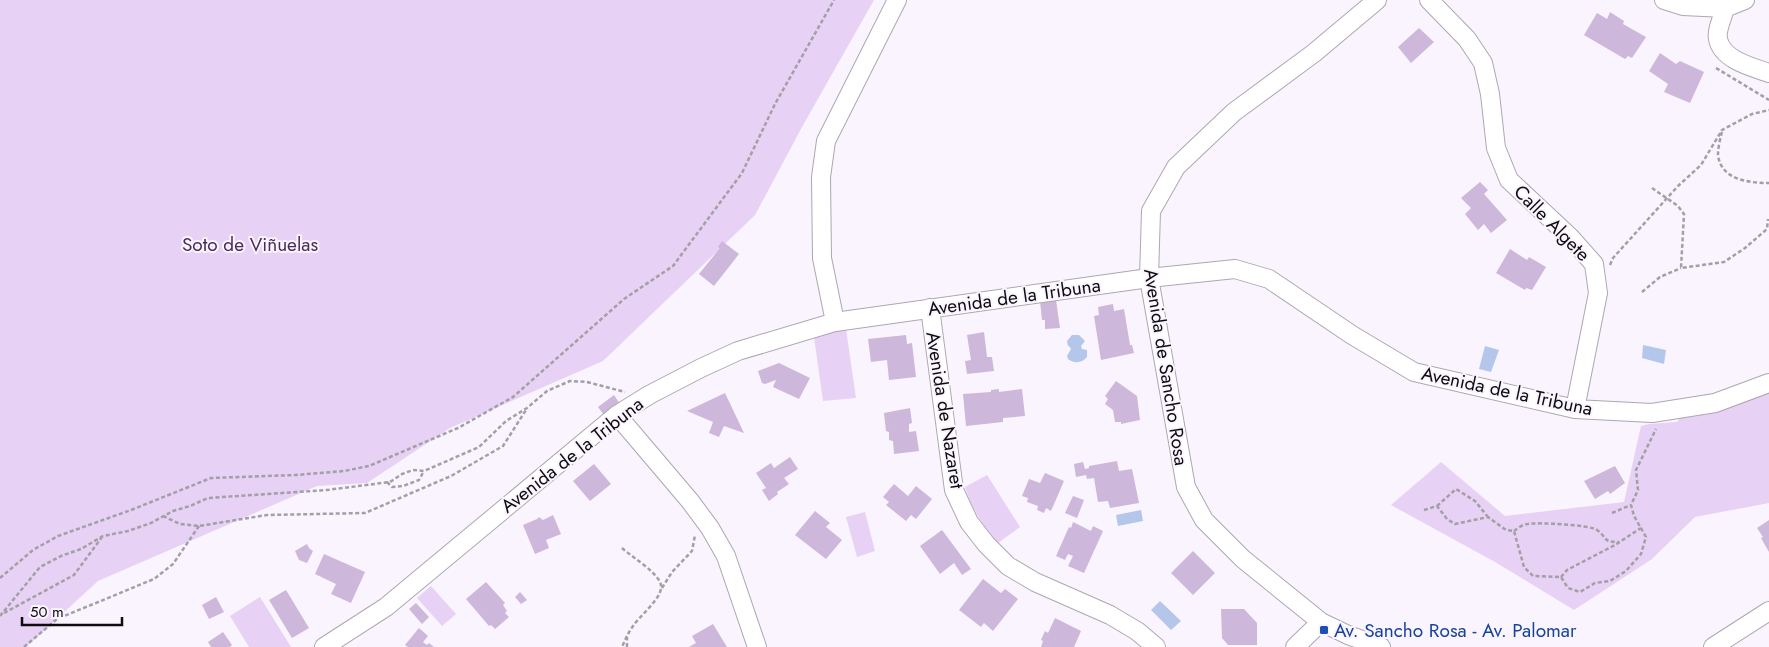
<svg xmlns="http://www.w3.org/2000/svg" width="1769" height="647" font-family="Jost,sans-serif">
	<rect width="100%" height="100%" fill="#faf4fe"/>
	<path fill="#e7d1f4" d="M0 0H874L802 127 755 215 603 361 450 428 367 483 317 486 98 581 26 647H0Z
		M846 329 856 398 823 401 814 337Z
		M1769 392V503L1695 517 1652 559 1574 610 1495 562 1391 505 1441 462 1505 516 1624 502 1641 426 1649 424 1677 422 1684 413 1705 415Z
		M987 475 1020 527 998 543C983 526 972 509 965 487Z
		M865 512 875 551 857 557 846 517Z
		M431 586 456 614 442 626 417 598Z
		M260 597 291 647H249L230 616Z"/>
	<path fill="#b4c7eb" d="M1072 335H1079L1085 341 1081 346 1082 349 1087 350V357C1082 363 1075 364 1068 359L1067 356 1071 349 1069 346H1068L1067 341Z
		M1643 345 1666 350 1664 364 1642 358Z
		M1485 346 1499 350 1491 372 1479 369Z
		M1141 510 1143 521 1118 526 1116 515Z
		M1160 601 1181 621 1171 630 1151 610Z"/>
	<path fill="#cdb7db" d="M1610 12 1624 21 1623 24 1646 37 1632 58 1628 56 1625 59 1584 35 1597 13 1607 19Z
		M1419 28 1434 42 1411 63 1398 47Z
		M1660 53 1676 64 1680 61 1704 72 1690 103 1664 92 1668 84 1649 71Z
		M1480 182 1488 190 1484 194 1507 220 1491 233 1484 224 1478 230 1465 214 1471 208 1461 198Z
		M722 241 739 254 714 286 699 274 720 248 718 247Z
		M1510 249 1527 260 1529 257 1546 267 1532 290 1526 288 1525 290 1496 273Z
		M1056 300 1060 328 1045 329V320H1042L1040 301Z
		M1113 304 1114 311 1124 309 1130 345H1132L1134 353 1101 360 1094 316 1099 315 1098 307Z
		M984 332 987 357H992L994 371 967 374 965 361 971 360 967 335Z
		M906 335 907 344 912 343 916 377 889 380 887 360 871 362 868 339Z
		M779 363 810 378 799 399 773 387 776 380 765 384 762 383 758 371Z
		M1116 381 1137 396 1140 420 1121 424V422H1115L1113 410 1105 404 1108 399 1105 396Z
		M999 389V392L1022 389 1025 416 1003 418V422L966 426 963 394 991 392V390Z
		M725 393 744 433 724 426 719 437 709 433 713 422 687 411Z
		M614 395 620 404 604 415 598 407Z
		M910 408 912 423 909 424V432L916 431 919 451 894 454 893 441 889 440V432L886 431 884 413Z
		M790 457 798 469 784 478 789 484 777 492 778 494 769 501 762 490 766 488 756 473 771 463 774 468Z
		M1117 461 1119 471 1132 469 1139 503 1110 508 1108 501 1098 502 1094 478 1087 479 1086 475 1076 477 1074 464 1083 462 1085 469 1089 468V466Z
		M594 464 611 484 590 501 573 481Z
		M1615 466 1625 483 1610 494 1608 491 1595 499 1584 481Z
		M1045 473 1064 481 1051 511 1046 508 1044 513 1037 510 1038 506 1027 502 1028 498 1022 496 1029 479 1040 483Z
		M894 484 908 496 916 486 932 499 916 519 911 515 906 521 886 505 889 502 883 497Z
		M1073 496 1084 500 1077 518 1065 513Z
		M815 511 830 523 826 527 842 540 826 559 795 535Z
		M553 515 561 534 546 540 549 548 535 554 523 525 537 519 539 517 543 520Z
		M1769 520V552L1761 538 1763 537 1757 528Z
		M1073 522 1091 531 1093 526 1103 531 1084 573 1068 566 1073 556 1068 554 1065 560 1056 556 1069 527 1071 528Z
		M942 530 971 569 962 575 954 563 940 574 920 546Z
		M307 544 309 548 313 551 307 563 299 560 295 551Z
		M1193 551 1215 573 1193 595 1171 573Z
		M324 554 365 572 351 603 331 594 336 584 315 574Z
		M983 579 1001 593 1005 589 1018 599 993 631 984 623 981 627 959 610Z
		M486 582 505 603 503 605 507 611 505 613 509 617 495 629 491 625 489 626 466 599Z
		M286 590 309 628 292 638 269 600Z
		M520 592 527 600 521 604 515 597Z
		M216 597 224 612 209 619 202 605Z
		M416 603 429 617 422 624 409 609Z
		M1221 609H1244L1257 623V645H1228L1222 638Z
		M1055 618 1081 631 1074 647H1041L1043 641 1041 640 1045 631 1048 633Z
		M713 624 727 647H689L696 643 692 636Z
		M419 628 428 636 423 642 427 645 429 643 434 647H408L405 645Z
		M223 632 232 645 230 647H211L208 642Z"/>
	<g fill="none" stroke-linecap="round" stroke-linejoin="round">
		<g stroke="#ada7b1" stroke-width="20">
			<path id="minor" d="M1377 0 1314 53 1234 112 1176 167 1151 211 1149 278 1186 487 1204 520 1243 559 1321 622 1348 635 1381 647
				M1429 0 1467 39 1483 63 1490 94 1496 148 1509 180 1570 237 1594 264 1598 293 1575 409
				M1664 0 1683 6 1725 8 1745 0
				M1725 8C1723 17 1716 30 1718 39 1722 60 1752 67 1769 73
				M930 308 954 490 969 522 986 544 1008 566 1035 582 1110 615 1137 631 1156 647
				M835 322 822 258 821 177 826 141 897 0
				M617 415 690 501 710 528 726 556 757 647
				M324 647 386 607 617 415 649 395 701 368 738 351 835 322 1149 278 1235 269 1269 279 1352 335 1414 372 1575 409 1652 413 1715 403 1769 383
				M1295 647 1321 622
				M1713 647 1769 611"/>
		</g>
		<path stroke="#a39fa6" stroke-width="2.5" stroke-dasharray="4 2.5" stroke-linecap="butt" d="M1716 68 1769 100
			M1722 132C1720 139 1718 148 1718 155 1721 180 1749 183 1769 183
			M1652 188 1678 206 1684 214 1681 268 1724 262 1745 248 1767 229 1768 219
			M1610 265 1613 258 1678 186 1701 165 1722 130 1752 114 1769 110
			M1642 292 1660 277 1681 268
			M387 482 392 487 403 486 419 480 424 471
			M1437 506 1456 489 1475 501 1488 517
			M1424 510 1437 506 1447 519 1455 524 1488 517 1506 530 1514 531 1524 567 1533 576 1561 577 1568 588 1580 592 1595 583 1610 581 1626 571 1641 554 1646 537 1634 516 1631 505 1638 490 1636 470 1656 429
			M1612 513 1631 505
			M163 516 180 524 199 526 267 515 365 513 451 476 503 446 526 410
			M1514 531C1518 528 1523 524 1528 524 1538 522 1591 525 1597 530 1608 538 1602 542 1619 542
			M622 548C632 557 654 570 660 582 667 595 640 615 633 626 628 633 625 640 622 647
			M1561 577 1567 570 1615 545 1641 528
			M0 578 33 550 58 536 131 510 211 478 296 475 344 471 369 466 458 428 513 397 624 299 673 266 742 173 775 104 834 0
			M662 588 672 572 692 551 695 535
			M4 613 74 575 102 537
			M0 616 40 567 61 556 81 549 103 536 128 531 151 523 173 511 190 506 208 498 327 490 390 482 402 474 413 470 424 471 479 447 506 421 527 408 547 391 570 381 587 382 625 392
			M24 647 57 619 154 579 173 564 199 526
			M627 647V637"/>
		<use href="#minor" stroke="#fff" stroke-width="18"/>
	</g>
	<rect fill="#1a4fb4" stroke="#faf4fe" stroke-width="2" x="1319" y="625" width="10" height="10" rx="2.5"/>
	<g text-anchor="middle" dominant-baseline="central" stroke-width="4" stroke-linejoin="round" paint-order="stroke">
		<g font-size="19" fill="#0e0c0f" stroke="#faf4fe">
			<text transform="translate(1552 223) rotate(45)">Calle Algete</text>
			<text transform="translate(1014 297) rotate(-8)">Avenida de la Tribuna</text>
			<text transform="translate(1166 367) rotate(81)">Avenida de Sancho Rosa</text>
			<text transform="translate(1507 391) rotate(12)">Avenida de la Tribuna</text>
			<text transform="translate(945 410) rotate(81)">Avenida de Nazaret</text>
			<text transform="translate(572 455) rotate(-38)">Avenida de la Tribuna</text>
		</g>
		<g font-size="19" fill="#492a59" stroke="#faf4fe">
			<text x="250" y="244">Soto de Viñuelas</text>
		</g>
		<g font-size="19" fill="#164399" stroke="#faf4fe" text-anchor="start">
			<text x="1334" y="630">Av. Sancho Rosa - Av. Palomar</text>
		</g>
	</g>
	<path d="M22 617v8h100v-8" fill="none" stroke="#0e0c0f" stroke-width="2.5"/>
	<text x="30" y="617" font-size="15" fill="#0e0c0f" stroke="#faf4fe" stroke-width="4" paint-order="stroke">50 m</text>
</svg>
